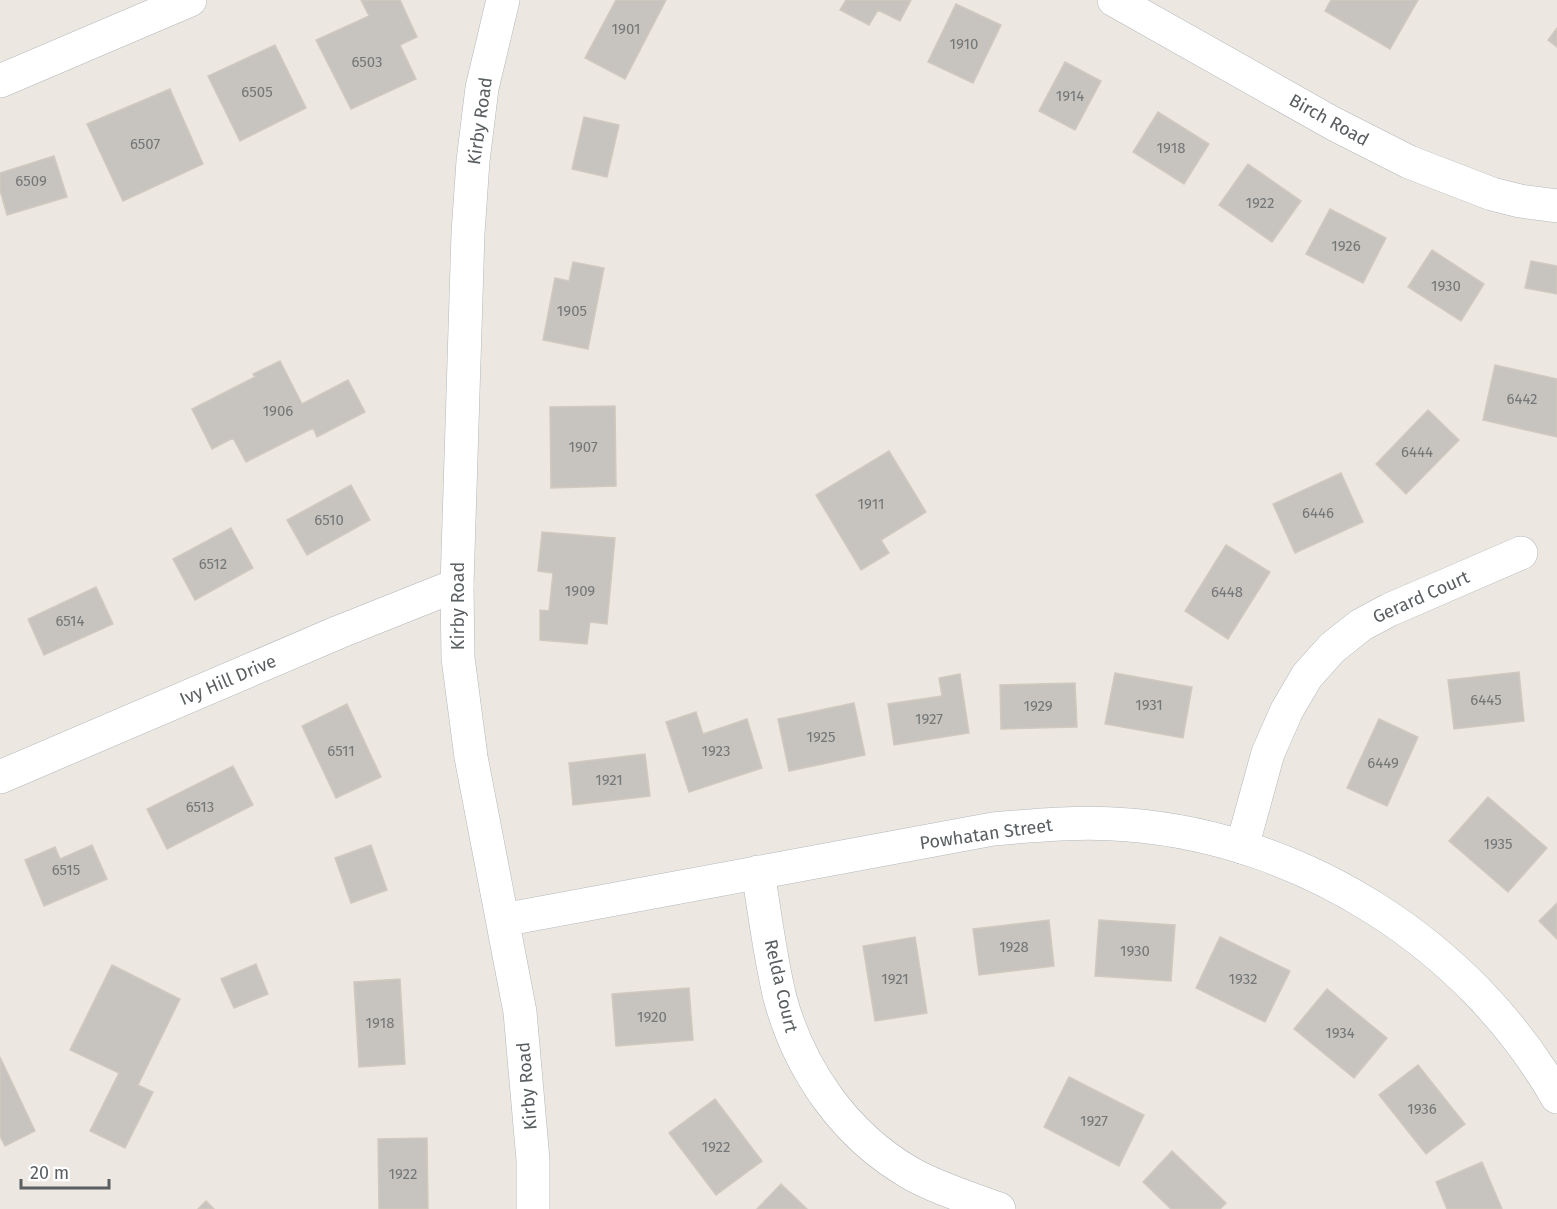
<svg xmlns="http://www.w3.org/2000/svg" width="1557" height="1209" font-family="'Fira Sans',sans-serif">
	<rect width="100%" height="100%" fill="#ece8e1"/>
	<path fill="#c7c3be" stroke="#d1c9bf" stroke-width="1.5" d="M361 0H400L417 37 400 45 416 79 351 109 316 40 369 16Z
		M616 0H666L625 79 585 58Z
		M846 0H911L900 21 878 10 869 25 840 10Z
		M1331 0H1418L1390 49 1325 11Z
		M956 4 1001 25 973 83 928 62Z
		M1557 28V47L1548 40Z
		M275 45 306 108 240 141 208 76Z
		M1065 62 1101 81 1075 130 1039 111Z
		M170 89 203 164 123 201 87 124Z
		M1158 112 1209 144 1184 184 1133 152Z
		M584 117 619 125 607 177 572 169Z
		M54 156 67 197 7 215 0 190V173Z
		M1248 164 1301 201 1272 242 1219 205Z
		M1330 209 1386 238 1363 283 1306 254Z
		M1432 250 1484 284 1461 321 1408 287Z
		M1531 261 1557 266V294L1525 288Z
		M573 262 604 268 588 349 543 340 555 278 569 281Z
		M280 361 302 404 348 380 365 412 317 437 313 428 246 462 233 438 212 449 192 409 255 377 253 374Z
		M1495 365 1557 379V437L1483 420Z
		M615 406 616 486 551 488 550 407Z
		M1428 410 1459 440 1406 494 1376 464Z
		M889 451 926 512 881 540 889 553 861 570 816 495Z
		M1341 473 1363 522 1295 553 1273 504Z
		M351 485 370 520 307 555 287 520Z
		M231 528 253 568 195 600 173 559Z
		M542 532 615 538 607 624 590 622 587 644 540 640V610L549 611 553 573 538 571Z
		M1226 545 1270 572 1228 639 1185 611Z
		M96 587 113 624 44 655 28 619Z
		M1519 672 1524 721 1454 729 1448 680Z
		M1115 673 1192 687 1183 738 1105 724Z
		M960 674 969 733 894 745 888 704 942 696 939 678Z
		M1075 683 1077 727 1001 729 1000 685Z
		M854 703 865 755 789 771 778 719Z
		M347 704 381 777 336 798 302 726Z
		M696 712 703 734 747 719 762 768 689 792 666 722Z
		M1379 719 1418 737 1387 806 1347 788Z
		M645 754 650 796 573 805 569 763Z
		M233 766 253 805 167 849 147 809Z
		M1488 797 1547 848 1508 892 1449 841Z
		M92 845 107 879 44 906 25 860 55 847 60 859Z
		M371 845 387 890 351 903 335 858Z
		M1557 903V939L1539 921Z
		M1049 920 1054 966 979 975 973 929Z
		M1099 920 1175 925 1171 981 1095 976Z
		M915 937 927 1013 875 1021 863 946Z
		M1220 937 1290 971 1265 1022 1196 988Z
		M256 964 268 994 234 1008 221 979Z
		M112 965 180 999 138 1085 153 1092 125 1148 90 1131 119 1073 70 1050Z
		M400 979 405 1064 359 1067 354 982Z
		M689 988 693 1040 616 1046 612 994Z
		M1327 989 1387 1038 1354 1078 1294 1029Z
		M0 1057 35 1131 5 1146 0 1136Z
		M1418 1065 1465 1124 1426 1154 1379 1095Z
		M1069 1077 1144 1115 1119 1166 1044 1127Z
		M715 1099 762 1161 716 1195 669 1133Z
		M427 1138 428 1209H379L378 1139Z
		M1172 1151 1226 1203 1220 1209H1171L1143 1182Z
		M1482 1162 1502 1209H1447L1436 1182Z
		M781 1184 807 1209H757Z
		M206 1201 214 1209H198Z"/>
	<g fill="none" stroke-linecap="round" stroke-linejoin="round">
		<g stroke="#b1b5b8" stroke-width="34">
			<path id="street" d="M1114 0 1334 124 1409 162 1492 194 1520 201 1557 206
				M0 81 190 0
				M0 777 339 632 457 585
				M1242 847 1268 753 1287 710 1307 676 1332 648 1361 625 1389 610 1521 553
				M758 872C765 914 770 957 780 998 800 1071 845 1135 910 1173 938 1189 970 1198 999 1209"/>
		</g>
		<g stroke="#b2b7bb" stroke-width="34">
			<path id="secondary" d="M503 0 482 88 473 161 468 233 457 585 458 658 471 757 520 1012 533 1160V1209
				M503 920 993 829C1038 825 1083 821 1129 825 1304 839 1470 945 1557 1097"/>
		</g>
		<use href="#street" stroke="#fff" stroke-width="33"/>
		<use href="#secondary" stroke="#fff" stroke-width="33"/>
	</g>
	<g text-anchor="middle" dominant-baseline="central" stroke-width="4.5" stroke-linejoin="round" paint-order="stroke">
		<g font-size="15" fill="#747778">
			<text x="626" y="29">1901</text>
			<text x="964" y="44">1910</text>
			<text x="367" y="62">6503</text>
			<text x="257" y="92">6505</text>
			<text x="1070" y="96">1914</text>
			<text x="145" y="144">6507</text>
			<text x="1171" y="148">1918</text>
			<text x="31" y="181">6509</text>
			<text x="1260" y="203">1922</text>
			<text x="1346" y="246">1926</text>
			<text x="1446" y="286">1930</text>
			<text x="572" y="311">1905</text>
			<text x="1522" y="399">6442</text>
			<text x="278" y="411">1906</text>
			<text x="583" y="447">1907</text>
			<text x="1417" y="452">6444</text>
			<text x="871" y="504">1911</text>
			<text x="1318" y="513">6446</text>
			<text x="329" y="520">6510</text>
			<text x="213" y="564">6512</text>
			<text x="580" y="591">1909</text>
			<text x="1227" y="592">6448</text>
			<text x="70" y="621">6514</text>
			<text x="1486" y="700">6445</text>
			<text x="1149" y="705">1931</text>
			<text x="1038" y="706">1929</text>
			<text x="929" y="719">1927</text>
			<text x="821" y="737">1925</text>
			<text x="341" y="751">6511</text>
			<text x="716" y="751">1923</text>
			<text x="1383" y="763">6449</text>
			<text x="609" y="780">1921</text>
			<text x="200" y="807">6513</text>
			<text x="1498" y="844">1935</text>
			<text x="66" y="870">6515</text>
			<text x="1014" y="947">1928</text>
			<text x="1135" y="951">1930</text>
			<text x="895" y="979">1921</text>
			<text x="1243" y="979">1932</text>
			<text x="652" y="1017">1920</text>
			<text x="380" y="1023">1918</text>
			<text x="1340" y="1033">1934</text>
			<text x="1422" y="1109">1936</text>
			<text x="1094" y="1121">1927</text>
			<text x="716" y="1147">1922</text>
			<text x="403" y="1174">1922</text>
		</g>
		<g font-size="18" fill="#595e61" stroke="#fff">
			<text transform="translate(1329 120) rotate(29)">Birch Road</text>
			<text transform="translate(480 121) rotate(-82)">Kirby Road</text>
			<text transform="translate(1421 597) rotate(-24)">Gerard Court</text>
			<text transform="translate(458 606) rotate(-90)">Kirby Road</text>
			<text transform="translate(228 680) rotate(-23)">Ivy Hill Drive</text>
			<text transform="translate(986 834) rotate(-8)">Powhatan Street</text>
			<text transform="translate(781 986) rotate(77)">Relda Court</text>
			<text transform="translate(527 1086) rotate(-95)">Kirby Road</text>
		</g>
	</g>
	<path d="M21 1179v9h88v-9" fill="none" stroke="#595e61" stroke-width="3"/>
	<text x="30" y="1179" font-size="18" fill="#595e61" stroke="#ffffff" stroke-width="4.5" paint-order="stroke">20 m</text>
</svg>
